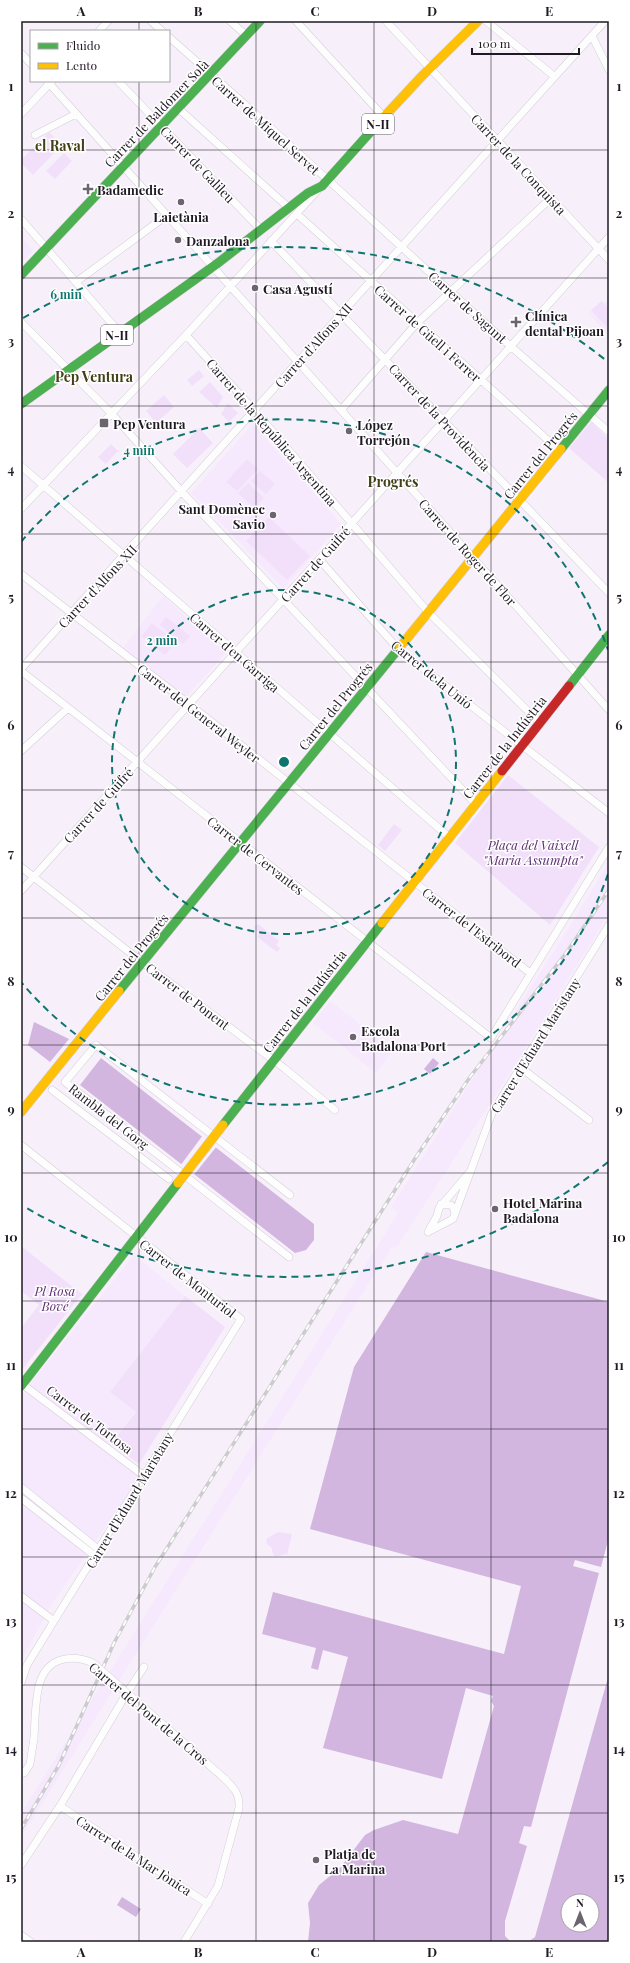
<svg xmlns="http://www.w3.org/2000/svg" width="630" height="1963" font-family="'Playfair Display',serif">
	<rect width="100%" height="100%" fill="#f7f0fa"/>
	<path fill="#f6e8fd" d="M21 236 33 251 21 264Z
		M609 299V331L607 333 588 313 601 300 604 303Z
		M253 424 341 524 283 589 226 528 191 493Z
		M163 596 226 653 186 697 123 648Z
		M609 862V914L517 1062 397 1247 391 1248 21 1837V1813L398 1213 391 1207 568 929Z
		M330 1001 393 1050 376 1073 313 1023Z
		M134 1255 185 1296 110 1392 135 1412 106 1449 141 1476 51 1605 21 1661V1395Z"/>
	<path fill="#f2e0fb" d="M49 132 62 145 33 175 21 163V160Z
		M64 153 72 161 55 179 46 171Z
		M602 301 609 309 608 328 591 310Z
		M199 370 204 376 192 386 187 380Z
		M210 382 223 397 217 408 199 392Z
		M164 395 174 407 156 423 146 411Z
		M228 403 238 413 229 422 221 414Z
		M591 422 609 439V483L569 448Z
		M199 428 213 443 187 468 173 454Z
		M111 444 118 451 106 464 98 457Z
		M247 459 258 469 237 491 226 482Z
		M260 471 275 484 266 494 251 481Z
		M248 483 264 498 254 508 238 493Z
		M269 517 310 556 287 580 246 541Z
		M166 617 190 636 183 644 160 625Z
		M152 623 176 642 165 655 141 636Z
		M508 775 599 847 550 925 455 843Z
		M394 824 402 830 385 851 378 845Z
		M258 924 279 941 276 945 280 948 277 952 257 937 260 933 254 928Z
		M21 1246 82 1294 21 1371V1328L39 1305 21 1291Z
		M185 1296 225 1327 139 1464 111 1443 136 1412 110 1392Z
		M278 1532 292 1534 287 1555 286 1554 275 1557 272 1552V1548L267 1544 266 1539Z"/>
	<path fill="#d2b6df" fill-rule="evenodd" d="M34 1022 69 1039 50 1062 28 1045Z
		M101 1058 314 1224V1240L306 1250 295 1253 80 1085Z
		M433 1058 439 1063 430 1074 424 1069Z
		M426 1252 609 1302V1537L601 1567 575 1560 573 1566 599 1573 531 1827 524 1826 519 1843 527 1846 505 1921V1936L511 1942H308L310 1923 308 1903 319 1885 340 1868 365 1835 374 1830 403 1820 458 1834 494 1706 491 1701 493 1696 466 1688 442 1779 323 1748 348 1657 323 1650 318 1670 311 1668 316 1648 262 1634 273 1592 504 1654 521 1586 310 1529 354 1367Z
		M609 1674V1942H528L535 1937ZM568 1901H592V1925H568Z
		M122 1897 141 1909 136 1917 117 1905Z"/>
	<path fill="#f7f0fa" d="M203 1135 217 1146 193 1176 180 1166Z"/>
	<g fill="none" stroke-linecap="round" stroke-linejoin="round">
		<g stroke="#d4cdd7" stroke-width="8">
			<path id="street" d="M151 21 162 31
				M230 21 247 36
				M296 21 384 117
				M386 21 609 260
				M486 21 554 76
				M99 31 108 21
				M592 36 609 70
				M169 37 249 108 507 343 609 432
				M21 53 31 64
				M47 81 609 710
				M118 81 261 230
				M179 109 289 208
				M21 114 52 81
				M35 135 76 114
				M297 214 560 451
				M21 219 120 333
				M271 241 609 593
				M76 282 166 216
				M21 322 111 413 182 492 475 803
				M186 335 255 411 429 613 539 722
				M341 410 417 323 551 198
				M21 466 449 837
				M21 509 186 335 318 190
				M319 559 398 649 609 813
				M21 574 194 708 530 973
				M21 669 605 21
				M21 671 491 1038 609 847
				M21 751 68 708
				M21 867 133 955 284 1068 335 1110
				M21 891 609 237
				M520 1067 589 1120
				M52 1090 169 1179
				M21 1145 241 1319 54 1621 27 1665 21 1683
				M441 1204 451 1205 454 1209 455 1214
				M428 1232 453 1219 492 1113 609 925
				M428 1232 437 1216 439 1208 469 1173
				M289 1257 65 1082 96 1045 290 1195
				M22 1384 143 1475
				M21 1487 98 1549
				M21 1498 95 1556
				M21 1596 54 1621
				M21 1774 24 1773 30 1764 34 1738
				M60 1806 208 1904
				M21 1865 60 1806 125 1696 144 1667
				M21 1935 31 1942
				M184 1942 218 1886 239 1808C240 1794 234 1788 225 1779"/>
		</g>
		<g stroke="#d4cdd7" stroke-width="10">
			<path id="fast" d="M21 275 260 21
				M21 404 218 263 308 193 322 186 382 119
				M561 449 609 390
				M569 686 609 635
				M119 991 400 647
				M223 1125 382 923
				M21 1386 178 1183"/>
		</g>
		<g stroke="#d4cdd7" stroke-width="10">
			<path id="slow" d="M382 119 422 76 478 21
				M400 647 561 449
				M382 923 502 771
				M21 1112 119 991"/>
		</g>
		<g stroke="#d4cdd7" stroke-width="10">
			<path id="jam" d="M502 771 569 686"/>
		</g>
		<use href="#street" stroke="#fefdfe" stroke-width="7"/>
		<use href="#fast" stroke="#4caf50" stroke-width="9"/>
		<use href="#slow" stroke="#ffc107" stroke-width="9"/>
		<use href="#jam" stroke="#c62828" stroke-width="9"/>
		<g stroke="#cccbce" stroke-width="3.5">
			<path id="rail" d="M21 1829 59 1765 114 1643 155 1567 416 1157 470 1077 566 953 609 890"/>
		</g>
		<use href="#rail" stroke="#fff" stroke-width="2" stroke-dasharray="6" stroke-linecap="butt"/>
		<g stroke="#d4cdd7" stroke-width="8" stroke-linecap="butt">
			<path id="street-bridge" d="M34 1738C35 1722 35 1697 40 1682 48 1657 72 1654 93 1663L225 1779"/>
		</g>
		<g stroke="#d4cdd7" stroke-width="10" stroke-linecap="butt">
			<path id="slow-bridge" d="M178 1183 223 1125"/>
		</g>
		<use href="#street-bridge" stroke="#fefdfe" stroke-width="7"/>
		<use href="#slow-bridge" stroke="#ffc107" stroke-width="9"/>
	</g>
	<path fill="none" stroke="#211a25" stroke-width="1" stroke-opacity="0.55" d="M139 21V31M256 21V1942M374 21V1942M491 21V1942M139 81V1942M21 150H609M21 278H609M21 406H609M21 534H609M21 662H609M21 790H609M21 918H609M21 1045H609M21 1173H609M21 1301H609M21 1429H609M21 1557H609M21 1685H609M21 1813H609"/>
	<g fill="none" stroke="#0f766e" stroke-width="2" stroke-dasharray="7 5">
		<circle cx="284" cy="762" r="172"/>
		<path d="M608 874A343 343 0 0 1 21 982M21 542A343 343 0 0 1 608 650"/>
		<path d="M608 1162A515 515 0 0 1 23 1206M23 318A515 515 0 0 1 608 362"/>
	</g>
	<g fill="#6c6570" stroke="#fff" stroke-width="1.5">
		<path d="M86 183h4v4h4v4h-4v4h-4v-4h-4v-4h4z"/>
		<circle cx="181" cy="202" r="4"/>
		<circle cx="178" cy="240" r="4"/>
		<circle cx="255" cy="288" r="4"/>
		<path d="M514 316h4v4h4v4h-4v4h-4v-4h-4v-4h4z"/>
		<rect x="99" y="418" width="10" height="10" rx="2"/>
		<circle cx="349" cy="431" r="4"/>
		<circle cx="273" cy="515" r="4"/>
		<circle cx="353" cy="1037" r="4"/>
		<circle cx="495" cy="1209" r="4"/>
		<circle cx="316" cy="1860" r="4"/>
	</g>
	<g text-anchor="middle" dominant-baseline="central" stroke-width="3" stroke-linejoin="round" paint-order="stroke">
		<g fill="#fff" stroke="#645f66" stroke-width="1">
			<rect x="362" y="114" width="32" height="20" rx="3"/>
			<rect x="101" y="325" width="32" height="20" rx="3"/>
		</g>
		<g font-size="12" font-weight="bold" fill="#211a25">
			<text x="378" y="124">N-II</text>
			<text x="117" y="335">N-II</text>
		</g>
		<g font-size="13" fill="#211a25" stroke="#fff">
			<text transform="translate(156 113) rotate(-46)">Carrer de Baldomer Solà</text>
			<text transform="translate(266 125) rotate(42)">Carrer de Miquel Servet</text>
			<text transform="translate(198 164) rotate(46)">Carrer de Galileu</text>
			<text transform="translate(519 164) rotate(47)">Carrer de la Conquista</text>
			<text transform="translate(468 307) rotate(42)">Carrer de Sagunt</text>
			<text transform="translate(428 333) rotate(42)">Carrer de Güell i Ferrer</text>
			<text transform="translate(313 345) rotate(-48)">Carrer d'Alfons XII</text>
			<text transform="translate(440 417) rotate(47)">Carrer de la Providència</text>
			<text transform="translate(272 432) rotate(49)">Carrer de la República Argentina</text>
			<text transform="translate(540 455) rotate(-51)">Carrer del Progrés</text>
			<text transform="translate(468 552) rotate(48)">Carrer de Roger de Flor</text>
			<text transform="translate(315 564) rotate(-48)">Carrer de Guifré</text>
			<text transform="translate(97 586) rotate(-47)">Carrer d'Alfons XII</text>
			<text transform="translate(235 652) rotate(41)">Carrer d'en Garriga</text>
			<text transform="translate(432 674) rotate(39)">Carrer de la Unió</text>
			<text transform="translate(335 706) rotate(-51)">Carrer del Progrés</text>
			<text transform="translate(199 713) rotate(38)">Carrer del General Weyler</text>
			<text transform="translate(504 747) rotate(-52)">Carrer de la Indústria</text>
			<text transform="translate(98 805) rotate(-48)">Carrer de Guifré</text>
			<text transform="translate(256 855) rotate(38)">Carrer de Cervantes</text>
			<text transform="translate(472 927) rotate(38)">Carrer de l'Estribord</text>
			<text transform="translate(131 957) rotate(-51)">Carrer del Progrés</text>
			<text transform="translate(188 996) rotate(37)">Carrer de Ponent</text>
			<text transform="translate(304 1001) rotate(-52)">Carrer de la Indústria</text>
			<text transform="translate(535 1045) rotate(-58)">Carrer d'Eduard Maristany</text>
			<text transform="translate(109 1116) rotate(38)">Rambla del Gorg</text>
			<text transform="translate(188 1278) rotate(38)">Carrer de Monturiol</text>
			<text transform="translate(90 1419) rotate(37)">Carrer de Tortosa</text>
			<text transform="translate(129 1500) rotate(-59)">Carrer d'Eduard Maristany</text>
			<text transform="translate(149 1713) rotate(40)">Carrer del Pont de la Cros</text>
			<text transform="translate(134 1855) rotate(33)">Carrer de la Mar Jònica</text>
		</g>
		<g font-size="13" font-weight="bold" fill="#211a25" stroke="#fff" text-anchor="start">
			<text x="97" y="189">Badamedic</text>
			<text x="181" y="216" text-anchor="middle">Laietània</text>
			<text x="186" y="240">Danzalona</text>
			<text x="263" y="288">Casa Agustí</text>
			<text x="525" y="315">Clínica<tspan x="525" dy="15">dental Pijoan</tspan></text>
			<text x="113" y="423">Pep Ventura</text>
			<text x="357" y="424">López<tspan x="357" dy="15">Torrejón</tspan></text>
			<text x="265" y="508" text-anchor="end">Sant Domènec<tspan x="265" dy="15">Savio</tspan></text>
			<text x="361" y="1030">Escola<tspan x="361" dy="15">Badalona Port</tspan></text>
			<text x="503" y="1202">Hotel Marina<tspan x="503" dy="15">Badalona</tspan></text>
			<text x="324" y="1853">Platja de<tspan x="324" dy="15">La Marina</tspan></text>
		</g>
		<g font-size="13" font-style="italic" fill="#5f3173" stroke="#fff">
			<text x="533" y="844">Plaça del Vaixell<tspan x="533" dy="15">"Maria Assumpta"</tspan></text>
			<text x="55" y="1290">Pl Rosa<tspan x="55" dy="15">Bové</tspan></text>
		</g>
		<g font-size="14" font-weight="bold" fill="#433f16" stroke="#fff">
			<text x="60" y="145">el Raval</text>
			<text x="94" y="376">Pep Ventura</text>
			<text x="393" y="481">Progrés</text>
		</g>
	</g>
	<circle cx="284" cy="762" r="6" fill="#0f766e" stroke="#fff" stroke-width="2"/>
	<g font-size="12" text-anchor="middle" font-weight="bold" fill="#0f766e" stroke="#fff" stroke-width="3" stroke-linejoin="round" paint-order="stroke">
		<text x="66" y="299">6 min</text>
		<text x="139" y="455">4 min</text>
		<text x="162" y="645">2 min</text>
	</g>
	<rect width="630" height="1963" fill="none" stroke="#ffffff" stroke-width="44"/>
	<rect x="30" y="30" width="140" height="52" fill="#ffffff" stroke="#a6a3a8"/>
	<rect x="38" y="43" width="20" height="6" fill="#4caf50" stroke="#a6a3a8"/>
	<text x="66" y="50" font-size="12" fill="#211a25">Fluido</text>
	<rect x="38" y="63" width="20" height="6" fill="#ffc107" stroke="#a6a3a8"/>
	<text x="66" y="70" font-size="12" fill="#211a25">Lento</text>
	<g transform="translate(580 1913)"><circle r="19" fill="#ffffff" stroke="#a6a3a8"/>
	<path d="M0-3L7 15L0 10L-7 15Z" fill="#6c6570"/>
	<text y="-6" font-size="11" font-weight="bold" text-anchor="middle" fill="#211a25">N</text>
	</g>
	<path d="M472 48v6h107v-6" fill="none" stroke="#211a25" stroke-width="2"/>
	<text x="478" y="48" font-size="12" fill="#211a25" stroke="#ffffff" stroke-width="3" paint-order="stroke">100 m</text>
	<rect x="22" y="22" width="586" height="1919" fill="none" stroke="#211a25" stroke-width="1.5"/>
	<g font-size="13" text-anchor="middle" font-weight="bold" fill="#211a25">
		<text x="81" y="16">A</text>
		<text x="198" y="16">B</text>
		<text x="315" y="16">C</text>
		<text x="432" y="16">D</text>
		<text x="549" y="16">E</text>
		<text x="11" y="91">1</text>
		<text x="619" y="91">1</text>
		<text x="11" y="218">2</text>
		<text x="619" y="218">2</text>
		<text x="11" y="346">3</text>
		<text x="619" y="346">3</text>
		<text x="11" y="474">4</text>
		<text x="619" y="474">4</text>
		<text x="11" y="602">5</text>
		<text x="619" y="602">5</text>
		<text x="11" y="730">6</text>
		<text x="619" y="730">6</text>
		<text x="11" y="858">7</text>
		<text x="619" y="858">7</text>
		<text x="11" y="986">8</text>
		<text x="619" y="986">8</text>
		<text x="11" y="1114">9</text>
		<text x="619" y="1114">9</text>
		<text x="11" y="1242">10</text>
		<text x="619" y="1242">10</text>
		<text x="11" y="1370">11</text>
		<text x="619" y="1370">11</text>
		<text x="11" y="1498">12</text>
		<text x="619" y="1498">12</text>
		<text x="11" y="1626">13</text>
		<text x="619" y="1626">13</text>
		<text x="11" y="1754">14</text>
		<text x="619" y="1754">14</text>
		<text x="11" y="1882">15</text>
		<text x="619" y="1882">15</text>
		<text x="81" y="1957">A</text>
		<text x="198" y="1957">B</text>
		<text x="315" y="1957">C</text>
		<text x="432" y="1957">D</text>
		<text x="549" y="1957">E</text>
	</g>
</svg>
